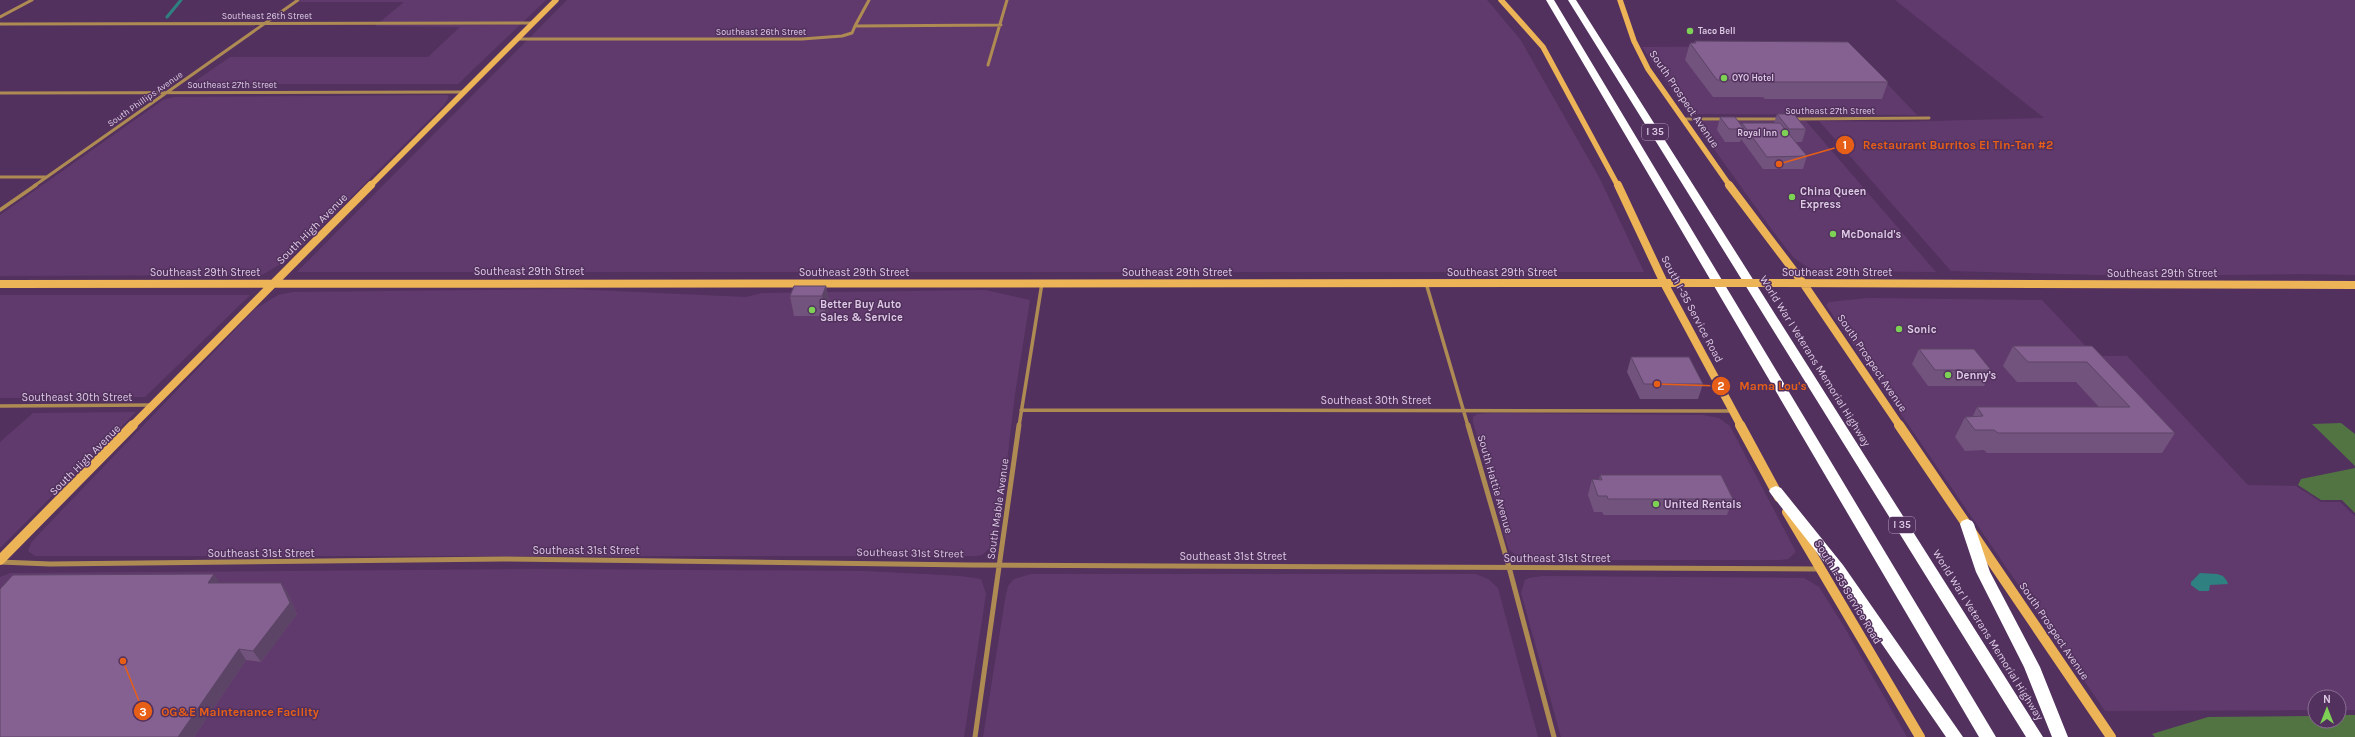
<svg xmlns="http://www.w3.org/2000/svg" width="2355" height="737" font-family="Karla,sans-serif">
	<rect width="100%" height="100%" fill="#52315e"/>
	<path fill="#603a6c" d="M301 0H546L458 84H191L230 57H428L460 27 375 26 404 2H299Z
		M567 0H1487L1520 39 1600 179 1644 272H297Z
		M1895 0H2355V275L2304 274 2139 276 1951 271 1819 121 1898 122 2044 118Z
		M1851 46 1917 115 1689 114 1642 47Z
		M447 95 449 97 444 105 289 259 262 275 0 276V215L163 100 174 97Z
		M1694 121H1806L1936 272 1827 271H1815L1804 265 1794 258 1772 230Z
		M571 289 746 297 762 293 985 290 1030 300 1015 394 1004 487 996 536 992 546 982 555 975 556H35L28 551 31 543 38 535 255 309 278 295 293 292Z
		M0 295H250L145 397 0 398Z
		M1868 298 2042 300 2095 356H2127L2248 485 2296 486 2321 502H2340L2355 516V710H2339V697H2315V710L2105 711 1826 305 1829 302Z
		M136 412 1 547H0V442L33 413Z
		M1493 413 1703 415 1719 418 1730 426 1796 552 1788 559 1781 560H1533L1516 555 1509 550 1507 544 1473 422V417L1477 414Z
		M537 569 865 571 960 576 981 579 986 594 964 737H0V577L10 573Z
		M1031 574H1476L1488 579 1498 588 1538 737H983L1006 594 1008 586 1014 579Z
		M1543 576 1804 578 1819 587 1845 628 1907 737H1561L1521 593 1525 580 1529 578Z"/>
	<path fill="#527443" d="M2341 423 2355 434V466L2312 424Z
		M2355 468V513L2342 500H2321L2298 485 2301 479Z
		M2339 715H2355V737H2155L2152 734 2208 717 2315 716V721H2339Z"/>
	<path fill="#2f8081" d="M2200 573 2217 574 2223 576 2227 581 2228 584 2210 585 2209 591H2199L2191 585V582Z"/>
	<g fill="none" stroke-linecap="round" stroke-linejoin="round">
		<path stroke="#2f8081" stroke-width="3" d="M167 17 181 0"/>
		<path stroke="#af8b54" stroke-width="3" d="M0 17 32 0
			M0 24 533 23
			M855 26 869 0
			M518 39H802L842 36 852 33 855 26 1001 25
			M988 65 1007 0
			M0 93 464 92
			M1683 119H1725
			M1731 119H1781
			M1793 119 1929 118
			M0 177H47
			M34 186 298 0"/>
		<path stroke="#af8b54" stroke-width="3.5" d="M0 210 36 185
			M1426 283 1468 426
			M0 406 152 405
			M1021 410 1732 411
			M1019 426 1042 283"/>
		<path stroke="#af8b54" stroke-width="5" d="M1468 425 1509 567 1554 737
			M0 562 50 564 503 559 970 565 1819 569
			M975 737 1019 425"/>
		<path stroke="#edb357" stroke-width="5.5" d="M1501 0 1543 47 1618 186
			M1620 0 1634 41 1648 69 1730 186
			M370 186 556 0"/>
		<path stroke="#edb357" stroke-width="8" d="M1618 185 1664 283 1741 426
			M1729 185 1803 283 1900 426
			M1779 283 2355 285
			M0 284 1689 283
			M132 426 371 185"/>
		<path stroke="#edb357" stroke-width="10" d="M1740 425 1779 497
			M1899 425 2111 737
			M1787 512 1920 737
			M0 560 133 425"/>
		<path fill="#fff" fill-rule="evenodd" d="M1546 0H1554L1996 737H1979Z
			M1568 0H1576L2043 737H2026Z
			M1776 486 1781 488 1843 565 1963 737H1946L1833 573 1771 494 1769 491 1771 488Z
			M1967 519 1972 521 1974 524 1990 572 2040 667 2068 737H2052L2024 667 1976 572 1960 524 1962 521Z"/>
		<path stroke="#edb357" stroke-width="8" d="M1689 283H1779"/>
	</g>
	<path fill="#72537d" d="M1695 41 1888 82 1882 99H1765L1763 97H1713L1685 60 1690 43H1694Z
		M1777 114 1806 129 1802 142H1796L1807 156 1803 169H1763L1741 139 1740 142H1725L1717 130 1720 117 1741 125 1742 123H1774Z
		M826 286 830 305 826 316H794L790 296Z
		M2013 346H2092L2175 433 2162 453H1987L1984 450 1965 451 1955 437 1965 417 1973 416 1977 407H2099L2076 382H2017L2003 366Z
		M1919 349 1991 370 1984 386H1928L1912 364Z
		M1631 357 1703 384 1698 399H1640L1627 372Z
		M1600 475 1733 499 1727 515H1604L1602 512H1594L1588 495 1592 479 1599 480Z
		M220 583H281L288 594 297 614 261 662 246 660 194 737H0Z"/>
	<path fill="#5c4466" d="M826 286 830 305 826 316 822 296Z
		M214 574 221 585 208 583Z
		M281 583 288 594 297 614 261 662 253 651Z
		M239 649 246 660 194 737H178Z"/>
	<path fill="#846191" stroke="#5c4466" d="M1695 41 1848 42 1888 82H1770L1768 80H1717L1690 43H1696Z
		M1777 114H1794L1806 129H1789Z
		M1720 117H1735L1744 129H1729Z
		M1742 123H1780L1807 156 1767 157Z
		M794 286H826L822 296H790Z
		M2013 346H2092L2175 433H1998L1994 430H1975L1965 417 1983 416 1977 407H2130L2087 362H2028Z
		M1919 349H1974L1991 370H1935Z
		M1631 357H1689L1703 384H1644Z
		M1600 475H1721L1733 499H1608L1607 496H1598L1592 479 1602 480Z
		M214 574 208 583H281L290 603 253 651 239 649 178 737H0V589L13 575Z"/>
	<g fill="#7dd154" stroke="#52315e" stroke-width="1.5">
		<circle cx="1690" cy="31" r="4"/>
		<circle cx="1724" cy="78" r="4"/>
		<circle cx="1785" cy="133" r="4"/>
		<circle cx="1792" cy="197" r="4"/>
		<circle cx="1833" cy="234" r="4"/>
		<circle cx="812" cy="310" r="4"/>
		<circle cx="1899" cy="329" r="4"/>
		<circle cx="1948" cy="375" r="4"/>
		<circle cx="1656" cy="504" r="4"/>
	</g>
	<g text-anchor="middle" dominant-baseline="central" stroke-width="3" stroke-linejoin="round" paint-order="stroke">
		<g font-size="9" fill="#ddcae4" stroke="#52315e">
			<text x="267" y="16">Southeast 26th Street</text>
			<text x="761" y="32">Southeast 26th Street</text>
			<text x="232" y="85">Southeast 27th Street</text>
			<text transform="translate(145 99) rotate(-35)">South Phillips Avenue</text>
			<text x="1830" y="111">Southeast 27th Street</text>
		</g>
		<g font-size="9" font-weight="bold" fill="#ddcae4" stroke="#52315e" text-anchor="start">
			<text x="1698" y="31">Taco Bell</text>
			<text x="1732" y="78">OYO Hotel</text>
			<text x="1777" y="133" text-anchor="end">Royal Inn</text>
		</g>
		<g fill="#52315e" stroke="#b39cbc" stroke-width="1">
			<rect x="1642" y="124" width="26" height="16" rx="3"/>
			<rect x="1889" y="517" width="26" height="16" rx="3"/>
		</g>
		<g font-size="10" font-weight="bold" fill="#ddcae4">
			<text x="1655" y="132">I 35</text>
			<text x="1902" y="525">I 35</text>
		</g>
		<g font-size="11" fill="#ddcae4" stroke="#52315e">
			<text transform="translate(1684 99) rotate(56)">South Prospect Avenue</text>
			<text transform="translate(312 229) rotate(-45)">South High Avenue</text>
			<text x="529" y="271">Southeast 29th Street</text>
			<text x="205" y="272">Southeast 29th Street</text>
			<text x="854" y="272">Southeast 29th Street</text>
			<text x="1177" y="272">Southeast 29th Street</text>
			<text x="1502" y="272">Southeast 29th Street</text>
			<text x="1837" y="272">Southeast 29th Street</text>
			<text x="2162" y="273">Southeast 29th Street</text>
			<text transform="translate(1692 309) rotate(62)">South I-35 Service Road</text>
			<text transform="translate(1815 361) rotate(58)">World War I Veterans Memorial Highway</text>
			<text transform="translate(1872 363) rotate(56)">South Prospect Avenue</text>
			<text x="77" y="397">Southeast 30th Street</text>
			<text x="1376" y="400">Southeast 30th Street</text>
			<text transform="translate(85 460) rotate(-45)">South High Avenue</text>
			<text transform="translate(1495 484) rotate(74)">South Hattie Avenue</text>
			<text transform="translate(998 509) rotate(-82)">South Mable Avenue</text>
			<text x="586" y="550">Southeast 31st Street</text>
			<text x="261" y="553">Southeast 31st Street</text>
			<text transform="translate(910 553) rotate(1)">Southeast 31st Street</text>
			<text x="1233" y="556">Southeast 31st Street</text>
			<text x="1557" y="558">Southeast 31st Street</text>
			<text transform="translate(1848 592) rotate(59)">South I-35 Service Road</text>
			<text transform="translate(2054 631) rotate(56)">South Prospect Avenue</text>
			<text transform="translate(1988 635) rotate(58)">World War I Veterans Memorial Highway</text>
		</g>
		<g font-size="11" font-weight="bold" fill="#ddcae4" stroke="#52315e" text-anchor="start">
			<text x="1800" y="191">China Queen<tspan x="1800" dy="13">Express</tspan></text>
			<text x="1841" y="234">McDonald's</text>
			<text x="820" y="304">Better Buy Auto<tspan x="820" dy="13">Sales &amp; Service</tspan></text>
			<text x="1907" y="329">Sonic</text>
			<text x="1956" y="375">Denny's</text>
			<text x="1664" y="504">United Rentals</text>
		</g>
	</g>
	<path fill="none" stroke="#e75f17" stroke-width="1.5" d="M1779 164L1845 145M1657 384L1721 386M123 661L143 711"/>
	<g fill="#e75f17" stroke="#52315e" stroke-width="1.5">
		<circle cx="1779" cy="164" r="4"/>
		<circle cx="1657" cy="384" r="4"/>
		<circle cx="123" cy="661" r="4"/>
		<circle cx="1845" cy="145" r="10"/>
		<circle cx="1721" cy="386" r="10"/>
		<circle cx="143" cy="711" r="10"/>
	</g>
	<g font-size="12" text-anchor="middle" font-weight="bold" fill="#fff">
		<text x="1845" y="149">1</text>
		<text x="1721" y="390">2</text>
		<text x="143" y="716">3</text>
	</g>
	<g font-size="12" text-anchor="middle" font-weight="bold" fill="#e75f17" stroke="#52315e" stroke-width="3" stroke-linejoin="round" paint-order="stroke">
		<text x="1958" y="149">Restaurant Burritos El Tin-Tan #2</text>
		<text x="1773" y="390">Mama Lou's</text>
		<text x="240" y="716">OG&amp;E Maintenance Facility</text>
	</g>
	<g transform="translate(2327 709)"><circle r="19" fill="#52315e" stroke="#8a6e94"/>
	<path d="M0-3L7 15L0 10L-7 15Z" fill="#7dd154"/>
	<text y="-6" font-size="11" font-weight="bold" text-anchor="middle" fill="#ddcae4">N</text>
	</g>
</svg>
